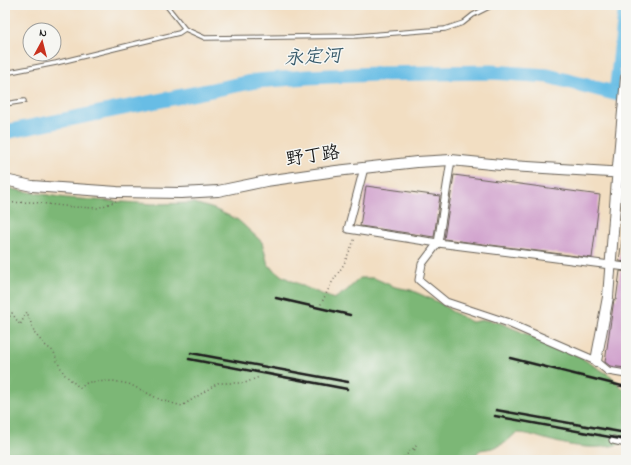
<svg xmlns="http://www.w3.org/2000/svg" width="631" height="465" font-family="'Indie Flower','LXGW WenKai TC',sans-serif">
	<rect width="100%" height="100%" fill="#f6f6f2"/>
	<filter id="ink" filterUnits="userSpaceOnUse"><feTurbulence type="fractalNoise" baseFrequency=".025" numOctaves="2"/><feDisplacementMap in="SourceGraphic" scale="8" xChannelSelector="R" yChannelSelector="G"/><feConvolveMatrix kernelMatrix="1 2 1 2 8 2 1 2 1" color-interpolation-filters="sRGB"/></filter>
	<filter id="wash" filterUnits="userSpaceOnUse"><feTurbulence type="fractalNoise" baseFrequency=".012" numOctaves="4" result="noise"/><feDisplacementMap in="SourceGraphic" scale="16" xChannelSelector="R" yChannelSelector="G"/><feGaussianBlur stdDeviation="0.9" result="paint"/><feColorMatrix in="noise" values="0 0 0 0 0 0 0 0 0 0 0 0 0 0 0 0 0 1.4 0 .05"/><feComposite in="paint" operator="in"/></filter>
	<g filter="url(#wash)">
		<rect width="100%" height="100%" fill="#f2dec2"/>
		<path fill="#7cb776" stroke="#4c6a49" d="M5 188 66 198 153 204 194 203 214 209 238 220 262 242 268 265 282 276 307 288 334 299 346 291 360 278H374L395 287 411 290 442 304 451 311 472 322 484 320 498 322 578 356 611 376 626 392V442C603 451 572 447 549 440 536 437 530 433 516 433L505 443 493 448 480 450 471 460H5Z"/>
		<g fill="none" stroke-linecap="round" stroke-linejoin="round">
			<path stroke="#68bde5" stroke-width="9" d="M613 93 623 5"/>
			<path stroke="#68bde5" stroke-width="15" d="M5 132 256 81 307 77 377 74 491 72 548 76 626 96"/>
		</g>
		<g id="blocks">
			<path fill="#d1a3cd" d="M454 175 600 195 592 258 444 239Z
				M366 186 440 196 434 237 360 226Z
				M622 240H626V262L619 261Z
				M620 271 626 272V368L610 366 605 362 614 299 616 300Z"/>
		</g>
	</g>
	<g filter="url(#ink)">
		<use href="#blocks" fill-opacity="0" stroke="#676056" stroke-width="1"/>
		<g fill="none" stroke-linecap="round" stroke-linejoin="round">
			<g stroke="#676056" stroke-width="5.5">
				<path id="lane" d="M166 5 185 29 205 38 356 36 445 29 463 23 473 15 493 5
					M5 73 56 63 179 33 185 29
					M5 104 24 101"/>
			</g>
			<g stroke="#676056" stroke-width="9">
				<path id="street" d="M451 160 438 243 626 267
					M364 168 348 229 438 243 422 264 419 280 446 302 506 322 596 361 608 371 626 374
					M613 440 626 443"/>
			</g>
			<g stroke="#676056" stroke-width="12">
				<path id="secondary" d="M5 180 32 186 117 192 181 193 218 191 266 181 336 171 417 162 451 160 511 166 626 173
					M596 361 608 297 618 167 626 78"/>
			</g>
			<path stroke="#676056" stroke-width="1.5" stroke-dasharray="1 3" stroke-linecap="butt" d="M5 203 31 202 72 207 98 208 116 201
				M319 308 331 284 344 264 355 238
				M5 323 12 313 20 325 27 312 35 334 45 345 54 352 57 361 64 374 80 388 88 382 113 381 129 384 161 400 182 406 218 383H245L259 377
				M401 460 416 446 411 460"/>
			<use href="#lane" stroke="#fff" stroke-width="3.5"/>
			<use href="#street" stroke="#fff" stroke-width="7"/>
			<use href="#secondary" stroke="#fff" stroke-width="10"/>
			<path stroke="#1c1c1c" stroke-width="2.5" d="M276 298 350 315
				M191 353 348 382
				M510 358 626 387
				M189 359 347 389
				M496 410 626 433
				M495 416 626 440"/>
		</g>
	</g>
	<g text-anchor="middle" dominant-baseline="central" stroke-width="3" stroke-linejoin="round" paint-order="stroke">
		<g font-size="18" fill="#1c1c1c" stroke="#f6f6f2">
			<text transform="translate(313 157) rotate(-8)">野丁路</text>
		</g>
		<g font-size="19" font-style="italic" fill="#3a5c6c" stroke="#f6f6f2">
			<text transform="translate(313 58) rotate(-3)">永定河</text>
		</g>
	</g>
	<rect width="631" height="465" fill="none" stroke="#f6f6f2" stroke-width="20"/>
	<g transform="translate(42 42) rotate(7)"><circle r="19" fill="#f6f6f2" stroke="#9f9f9c"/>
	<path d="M0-3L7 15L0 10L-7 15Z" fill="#c8321e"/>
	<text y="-6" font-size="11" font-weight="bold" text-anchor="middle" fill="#1c1c1c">N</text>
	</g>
</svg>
